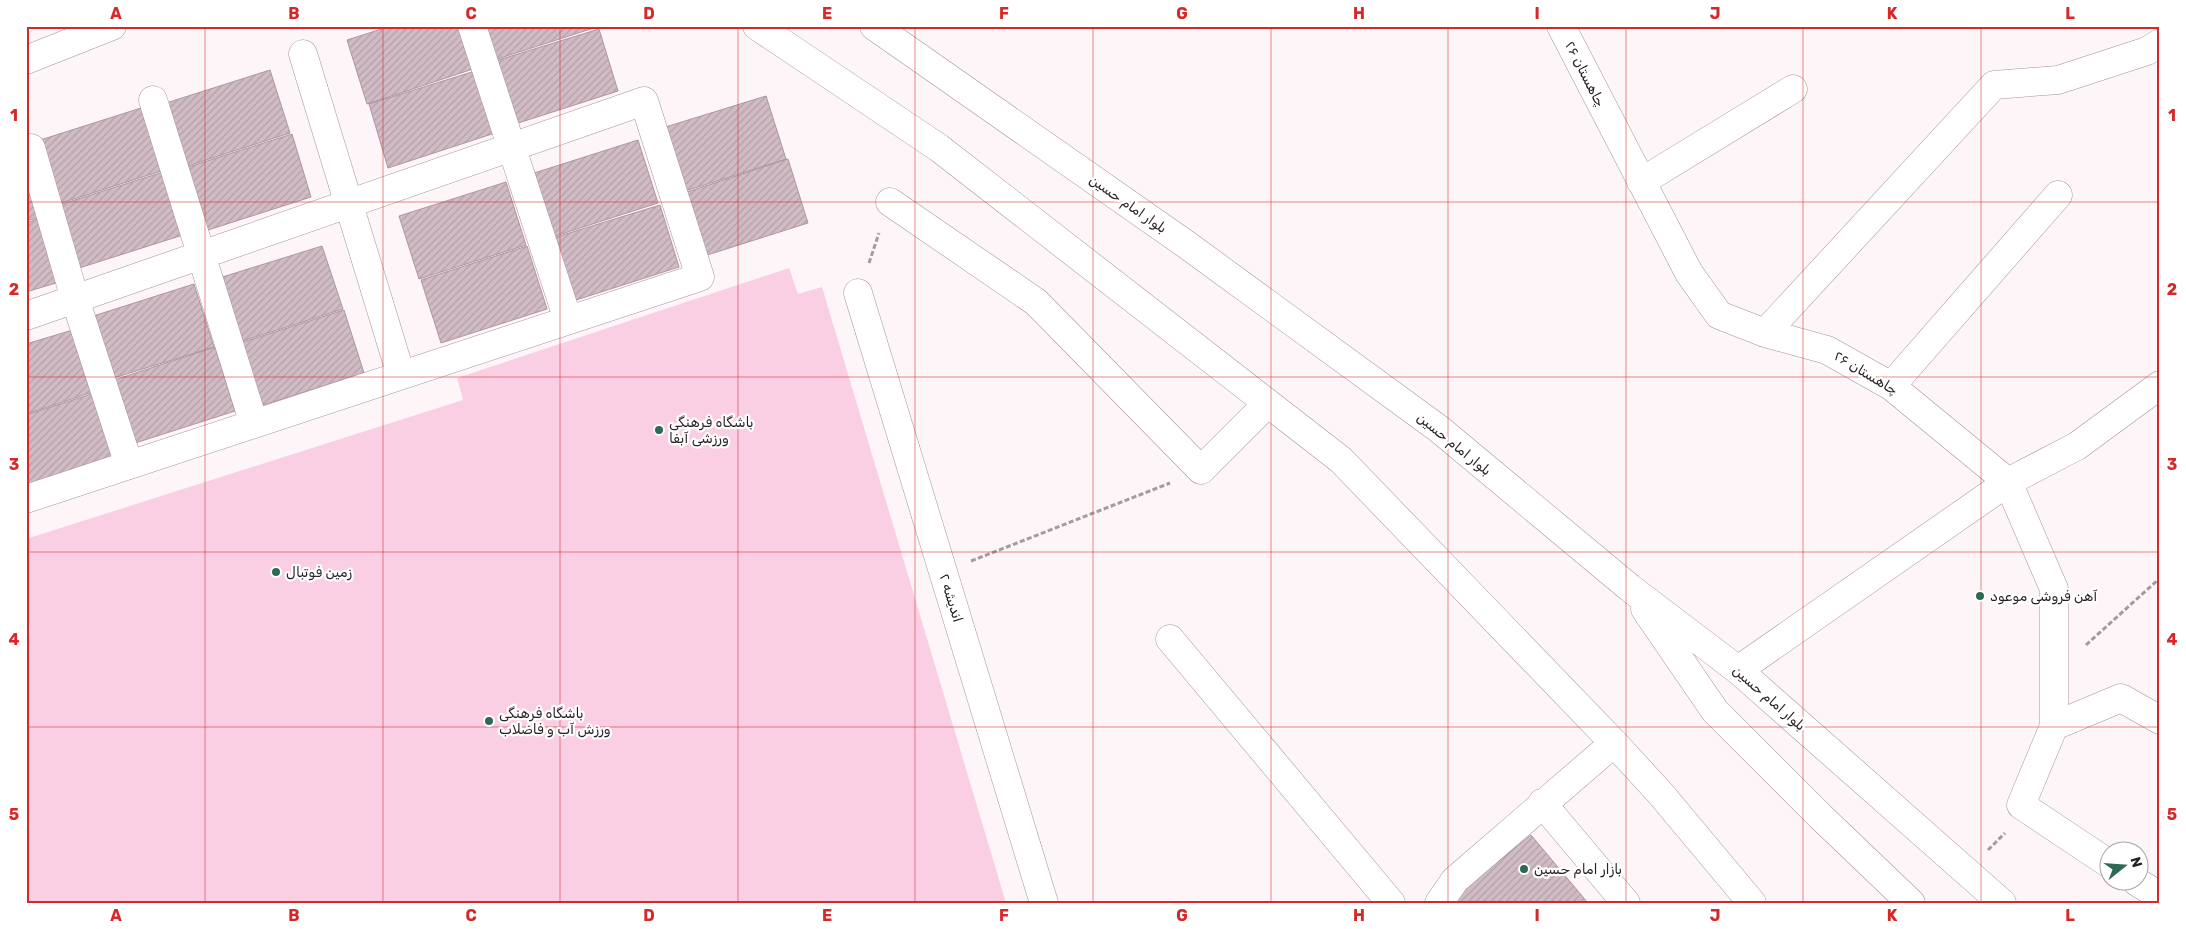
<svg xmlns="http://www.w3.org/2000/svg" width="2186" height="929" font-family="Rubik,'Noto Sans Arabic',sans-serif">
	<defs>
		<pattern id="building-hatch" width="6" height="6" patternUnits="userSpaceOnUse" patternTransform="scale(1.25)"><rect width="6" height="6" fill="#d1bbc5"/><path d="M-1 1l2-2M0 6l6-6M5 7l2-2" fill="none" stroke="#b3a0a9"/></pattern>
	</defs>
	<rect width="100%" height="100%" fill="#fef5f9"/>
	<path fill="#facfe3" d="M789 268 798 294 822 287 1006 903H26V539L463 400 457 378Z"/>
	<path fill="url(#building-hatch)" stroke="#ac97a1" d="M391 26H460L473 69 367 104 347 40Z
		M479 26H597V27L491 61Z
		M599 29 618 91 512 125 492 62Z
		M270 70 290 133 184 167 163 104Z
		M475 71 495 133 388 168 369 104Z
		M766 96 786 159 679 193 659 129Z
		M141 108 161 171 55 205 34 142Z
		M292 134 311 197 205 231 185 168Z
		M638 140 658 203 552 237 531 174Z
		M788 159 808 223 701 257 681 194Z
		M26 161 44 216 26 221Z
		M163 172 183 235 76 269 56 206Z
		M506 182 526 245 419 279 399 216Z
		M660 205 679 267 573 301 553 238Z
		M46 216 66 280 26 292V223Z
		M322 246 343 309 236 343 216 279Z
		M527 246 547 309 441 343 421 280Z
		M194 284 214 347 107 380 87 318Z
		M344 310 364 373 257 407 237 344Z
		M76 329 96 391 26 414V344Z
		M215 347 235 411 129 445 108 382Z
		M98 392 118 456 26 485V415Z
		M1531 835 1588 903H1447Z"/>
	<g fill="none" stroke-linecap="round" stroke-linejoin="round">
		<g stroke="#a7939c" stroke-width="29">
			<path id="minor" d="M472 26 568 320
				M1561 26 1689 273 1719 315 1765 333 1827 350 1891 386 2008 482 2054 589V726L2021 805 2108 863
				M303 54 401 375
				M153 100 254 424
				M31 148 75 299 129 465
				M1641 182 1793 89
				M890 202 1036 302 1201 470 1267 404
				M858 293 1044 903
				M26 316 644 101 700 277 26 499
				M1765 333 1994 85 2058 80 2147 51 2160 43
				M1891 386 2058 195
				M1170 639 1391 903
				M1738 670 2008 482 2077 446 2160 385
				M2054 726 2121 698 2160 720
				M1542 803 1626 903
				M2137 882 2160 896
				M1439 903 1455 880 1614 743"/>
		</g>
		<g stroke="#a7939c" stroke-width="29">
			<path id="major" d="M757 26 939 148 1341 460 1614 743 1660 793 1752 903
				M874 26 1187 245 1439 429 1630 588 1738 670 2002 903
				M26 60 112 26
				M1645 609 1715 711 1820 816 1911 903"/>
		</g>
		<path stroke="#a39b9e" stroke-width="3" stroke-dasharray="5 2.5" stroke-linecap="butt" d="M869 263 879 233
			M971 561 1170 483
			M2086 645 2160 578
			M1988 850 2005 833"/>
		<use href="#minor" stroke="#fff" stroke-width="28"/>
		<use href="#major" stroke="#fff" stroke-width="28"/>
	</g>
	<path fill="none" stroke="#d62828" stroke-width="1" stroke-opacity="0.55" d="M205 26V903M383 26V903M560 26V903M738 26V903M915 26V903M1093 26V903M1271 26V903M1448 26V903M1626 26V903M1803 26V903M1981 26V903M26 202H2160M26 377H2160M26 552H2160M26 727H2160"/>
	<g fill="#2e6954" stroke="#fff" stroke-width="2">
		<circle cx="659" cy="430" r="5"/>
		<circle cx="276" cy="572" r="5"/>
		<circle cx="1980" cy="596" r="5"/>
		<circle cx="489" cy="721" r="5"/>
		<circle cx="1524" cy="869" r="5"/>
	</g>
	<g text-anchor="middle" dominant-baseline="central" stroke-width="4.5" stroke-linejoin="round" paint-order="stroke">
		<g font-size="14" fill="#271f22" stroke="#fff">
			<text transform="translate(1585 74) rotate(63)">چاهستان ۲۶</text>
			<text transform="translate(1128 204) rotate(35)">بلوار امام حسین</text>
			<text transform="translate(1866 373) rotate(31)">چاهستان ۲۶</text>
			<text transform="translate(1454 444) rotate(39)">بلوار امام حسین</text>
			<text transform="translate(951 598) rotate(73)">اندیشه ۲</text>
			<text transform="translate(1769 698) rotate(41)">بلوار امام حسین</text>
		</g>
		<g font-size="14" fill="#271f22" stroke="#fff" text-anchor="start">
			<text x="669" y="422">باشگاه فرهنگی<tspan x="669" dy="16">ورزشی آبفا</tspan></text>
			<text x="286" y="572">زمین فوتبال</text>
			<text x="1990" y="596">آهن فروشی موعود</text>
			<text x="499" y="713">باشگاه فرهنگی<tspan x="499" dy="16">ورزش آب و فاضلاب</tspan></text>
			<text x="1534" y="869">بازار امام حسین</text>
		</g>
	</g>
	<rect width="2186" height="929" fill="none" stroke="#ffffff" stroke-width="55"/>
	<g transform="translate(2124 866) rotate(73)"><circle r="24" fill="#ffffff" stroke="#a9a5a7"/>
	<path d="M0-4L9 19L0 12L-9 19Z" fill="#2e6954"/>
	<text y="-8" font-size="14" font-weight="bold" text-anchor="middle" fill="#271f22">N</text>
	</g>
	<rect x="28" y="28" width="2130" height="874" fill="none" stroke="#d62828" stroke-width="2"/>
	<g font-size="16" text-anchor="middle" font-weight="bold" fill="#d62828">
		<text x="116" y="19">A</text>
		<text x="294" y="19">B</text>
		<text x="471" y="19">C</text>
		<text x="649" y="19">D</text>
		<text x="827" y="19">E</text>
		<text x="1004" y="19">F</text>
		<text x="1182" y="19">G</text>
		<text x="1359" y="19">H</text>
		<text x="1537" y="19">I</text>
		<text x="1715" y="19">J</text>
		<text x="1892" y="19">K</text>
		<text x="2070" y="19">L</text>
		<text x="14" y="121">1</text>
		<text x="2172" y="121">1</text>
		<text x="14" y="295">2</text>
		<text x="2172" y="295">2</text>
		<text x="14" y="470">3</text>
		<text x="2172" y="470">3</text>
		<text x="14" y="645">4</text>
		<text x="2172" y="645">4</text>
		<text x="14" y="820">5</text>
		<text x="2172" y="820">5</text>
		<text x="116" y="921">A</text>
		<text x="294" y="921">B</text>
		<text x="471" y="921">C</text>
		<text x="649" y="921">D</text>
		<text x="827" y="921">E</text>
		<text x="1004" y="921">F</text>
		<text x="1182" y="921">G</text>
		<text x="1359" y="921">H</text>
		<text x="1537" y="921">I</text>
		<text x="1715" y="921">J</text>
		<text x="1892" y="921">K</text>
		<text x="2070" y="921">L</text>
	</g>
</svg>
